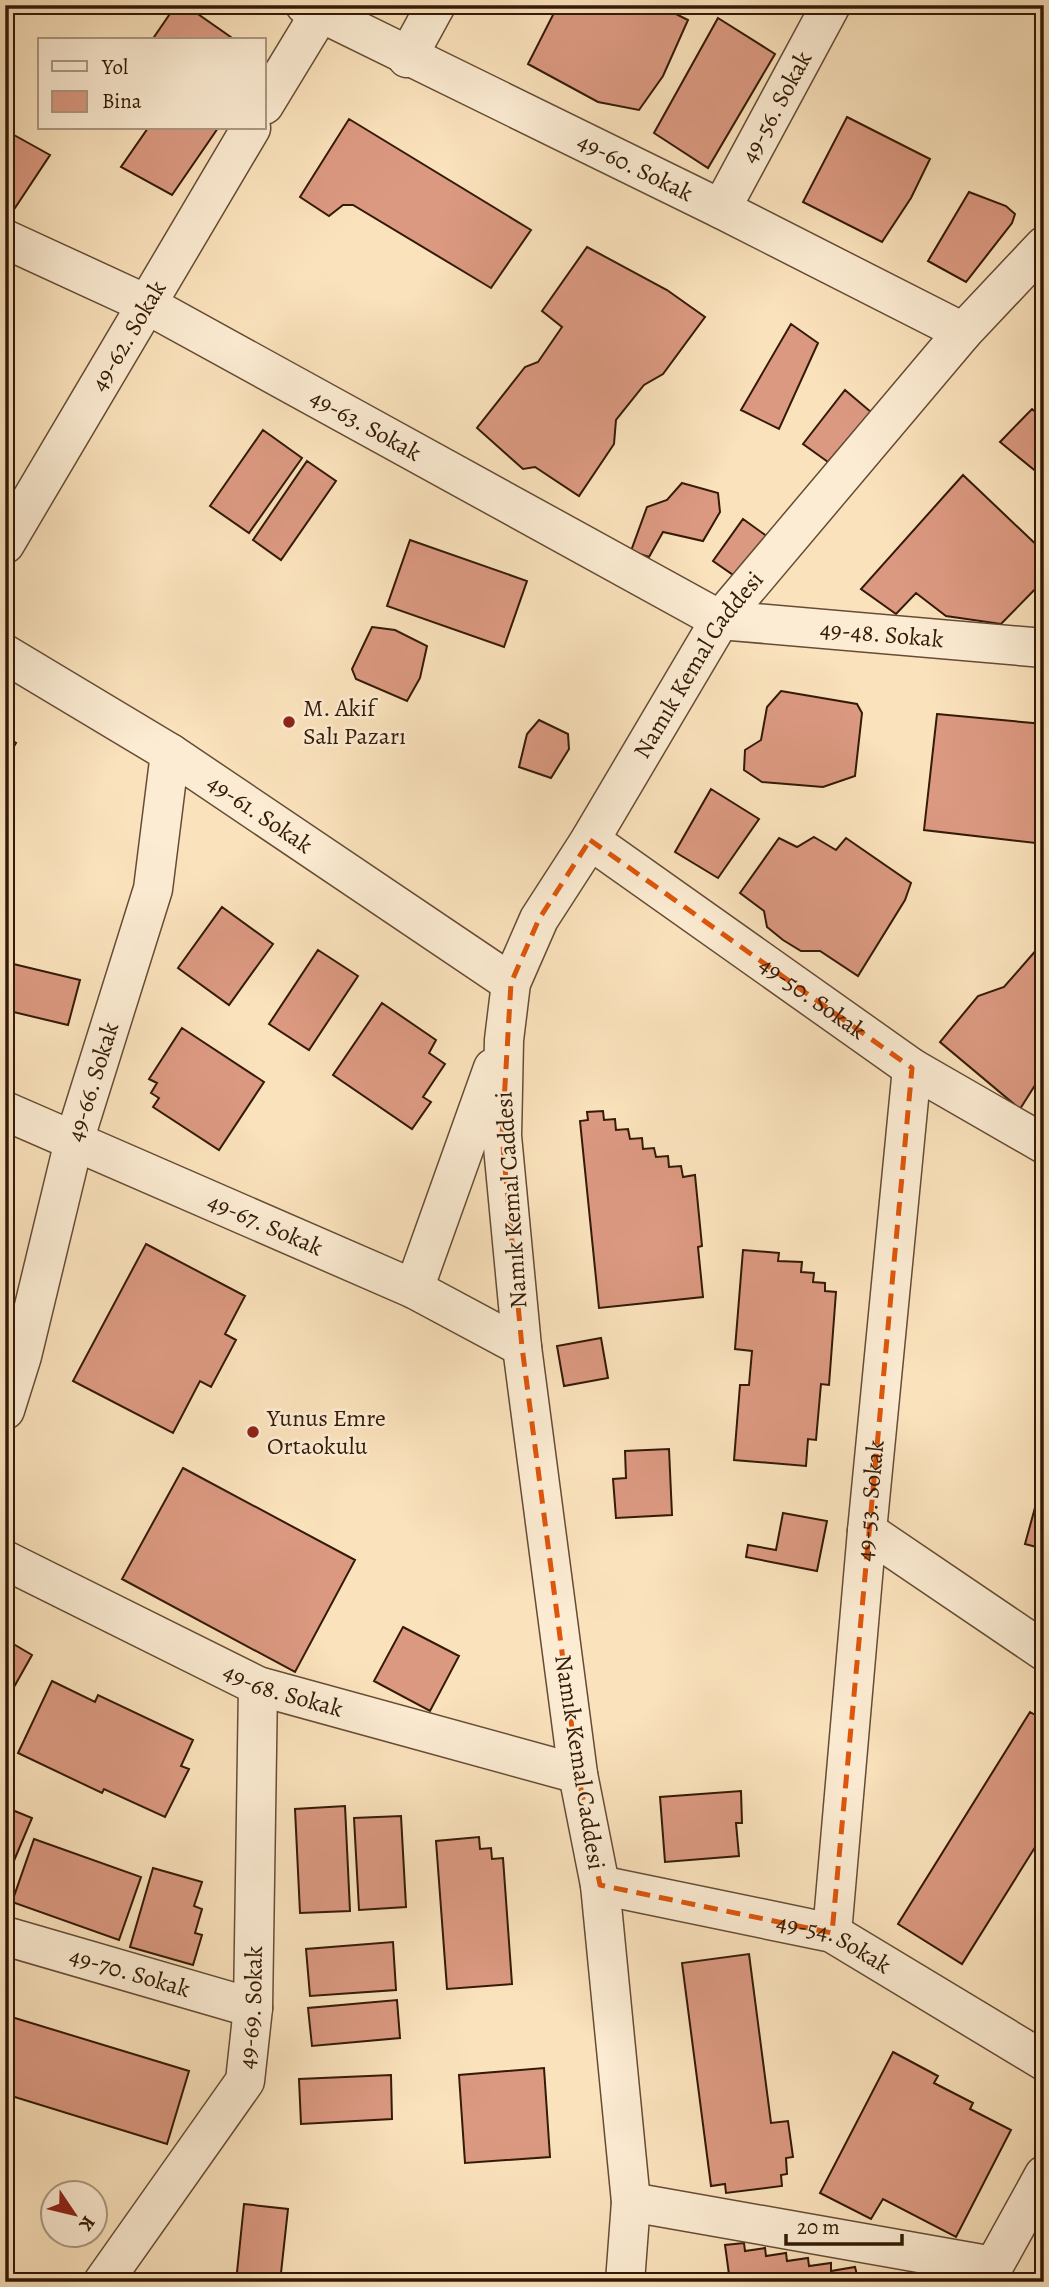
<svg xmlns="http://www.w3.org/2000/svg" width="1049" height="2287" font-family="Alegreya,serif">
	<rect width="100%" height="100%" fill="#fae2bc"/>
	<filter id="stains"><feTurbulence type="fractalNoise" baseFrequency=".00286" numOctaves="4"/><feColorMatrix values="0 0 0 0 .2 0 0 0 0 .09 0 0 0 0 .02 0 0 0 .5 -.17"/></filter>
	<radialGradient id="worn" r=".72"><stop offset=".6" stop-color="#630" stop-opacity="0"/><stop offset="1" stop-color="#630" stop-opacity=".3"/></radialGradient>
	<path fill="#db9981" stroke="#341a07" stroke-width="2" d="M176 5H185L235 40H152Z
		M558 5H658L688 20 663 76 639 110 598 102 528 64Z
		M718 18 775 54 708 168 654 133Z
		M847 117 930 159 911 198 882 242 803 202Z
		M349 119 531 230 491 288 353 205H343L329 216 300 197Z
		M148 128H218L172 195 121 167Z
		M5 130 50 155 11 214 5 211Z
		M969 192 1006 206 1015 214 1012 223 966 282 928 261Z
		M587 247 667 290 705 317 663 374 644 385 616 420 614 444 579 496 535 467 523 469 477 428 525 367 538 362 562 327 542 311Z
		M791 324 818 343 779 429 741 410Z
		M845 390 871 412 828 462 803 444Z
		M1032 409 1044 419V478L1000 442Z
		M263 430 302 458 249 533 210 506Z
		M307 461 336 481 281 560 253 540Z
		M963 475 1044 552V580L1001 624 946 616 916 593 896 614 861 589Z
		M682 483 718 493 720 512 703 541 663 532 649 557 631 551 647 507 667 500Z
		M743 519 768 537 739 579 713 561Z
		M410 540 527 581 504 647 387 606Z
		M372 627 395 630 427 646 420 678 407 701 356 679 352 669Z
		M781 691 857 704 862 713 855 776 823 787 762 782 744 770 745 750 761 740 767 707Z
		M937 714 1044 724V844L924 830Z
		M539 720 568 734 569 749 551 778 519 767 527 734Z
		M5 737 16 743 5 762Z
		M711 789 759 819 718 878 675 852Z
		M814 837 836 850 846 838 911 883 905 900 858 976 820 951H801L783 940 767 927 764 911 740 893 779 838 797 847Z
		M222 907 273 944 229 1005 178 968Z
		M1044 947V1071L1020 1109 940 1042 978 996 1004 987 1038 948Z
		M318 950 358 976 309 1050 269 1024Z
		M5 962 80 980 68 1025 5 1010Z
		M382 1003 436 1040 429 1053 445 1064 423 1097 431 1102 412 1129 333 1075Z
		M182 1028 264 1082 219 1150 153 1107 159 1098 151 1093 157 1083 149 1079Z
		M603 1111 604 1120 615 1119 616 1130 628 1129 630 1139 642 1138 643 1149 654 1148 656 1157 668 1156 669 1167 681 1166 683 1177 695 1175 702 1246 698 1247 703 1297 599 1308 580 1121 588 1120 587 1112Z
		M146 1244 245 1296 225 1334 236 1340 211 1387 200 1381 173 1433 73 1381Z
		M743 1250 779 1253 778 1261 802 1262 801 1272 814 1273 813 1282 825 1283V1291L836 1292 829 1385 821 1384 816 1440 808 1439 806 1466 734 1460 740 1385H749L752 1351 735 1349Z
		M601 1338 608 1378 564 1386 557 1346Z
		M669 1449 672 1515 616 1518 613 1479 626 1478 625 1451Z
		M183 1468 355 1560 295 1672 122 1579Z
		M1044 1475V1549L1025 1544Z
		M783 1513 827 1521 817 1571 746 1557 748 1545 776 1550Z
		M403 1627 459 1656 430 1711 374 1681Z
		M5 1639 32 1655 5 1703Z
		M52 1681 95 1702 98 1695 193 1740 181 1766 189 1769 165 1817 104 1789 102 1793 18 1753Z
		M1030 1712 1044 1720V1833L962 1964 898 1924Z
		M741 1791 742 1823H736L739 1856 665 1862 660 1797Z
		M345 1806 350 1911 300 1913 295 1809Z
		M5 1807 32 1818 5 1882Z
		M401 1816 406 1907 359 1910 354 1818Z
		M479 1837 480 1849 491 1848 492 1859 503 1858 512 1984 447 1989 436 1841Z
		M34 1839 141 1877 119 1940 12 1902Z
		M153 1868 202 1882 194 1906 202 1909 195 1933 202 1935 193 1965 130 1947Z
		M393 1942 396 1990 310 1996 306 1949Z
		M749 1954 771 2123 788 2121 793 2157 786 2158 787 2174 781 2175 782 2186 726 2193 725 2184 711 2186 682 1963Z
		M397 2000 400 2038 312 2046 308 2008Z
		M5 2015 189 2071 167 2144 5 2094Z
		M893 2052 938 2076 934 2083 973 2103 970 2109 1011 2130 956 2237 883 2199 871 2219 820 2193Z
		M544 2068 550 2157 465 2163 459 2075Z
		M391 2075 392 2119 301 2124 299 2079Z
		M244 2204 288 2209 280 2282H236Z
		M744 2243 745 2251 765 2248 766 2256 786 2253 787 2261 808 2258 809 2266 831 2263V2271L855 2267 857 2275 877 2273 878 2280 895 2278V2282H730L725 2245Z"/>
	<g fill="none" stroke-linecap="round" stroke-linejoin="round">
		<g stroke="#664c34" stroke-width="41">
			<g id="minor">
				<path id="s1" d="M305 5 721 209 963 332"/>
				<path d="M407 58 436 5"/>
				<path d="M264 105 320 13"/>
				<path id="s2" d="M721 209 831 5"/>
				<path id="s3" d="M5 239 144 303 720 620 1044 648"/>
				<path id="s4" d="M5 544 251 128"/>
				<path id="s5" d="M5 654 170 753 511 983"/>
				<path id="s6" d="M590 840 912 1068 1044 1144"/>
				<path id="s7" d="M5 1111 414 1289 522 1347"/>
				<path d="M414 1289 493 1068"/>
				<path id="s8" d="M5 1410 22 1356 74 1141 153 889 170 753"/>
				<path d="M867 1531 1044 1651"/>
				<path id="s9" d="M5 1560 258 1686 578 1774"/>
				<path id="s10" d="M600 1885 832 1933 1044 2061"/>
				<path id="s11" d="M832 1933 867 1531 912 1068"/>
				<path id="s12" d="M5 1936 253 2008"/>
				<path d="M631 2202 993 2266"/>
				<path id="s13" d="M103 2282 245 2081 253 2008 258 1686"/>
				<path id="s14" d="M625 2282 631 2202 600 1885 578 1774 522 1347 502 1136 504 1040 511 983 539 919 590 840 720 620 963 332 1044 246"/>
				<path d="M985 2282 1044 2175"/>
			</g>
		</g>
		<use href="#minor" stroke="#fcecd3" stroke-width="38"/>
	</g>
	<path fill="none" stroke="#df560c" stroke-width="5" stroke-dasharray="14 9" stroke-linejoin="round" d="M590 840 912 1068 832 1933 600 1885 578 1774 522 1347 502 1136 511 983 539 919Z"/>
	<g fill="#8f2418" stroke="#fcecd3" stroke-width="2.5">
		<circle cx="289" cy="722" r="7"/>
		<circle cx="253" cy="1432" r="7"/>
	</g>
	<g text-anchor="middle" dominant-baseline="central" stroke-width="5" stroke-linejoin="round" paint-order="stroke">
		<g font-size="24" fill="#341a07" stroke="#fcecd3">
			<text stroke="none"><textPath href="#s2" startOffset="116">49-56. Sokak</textPath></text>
			<text stroke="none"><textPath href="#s1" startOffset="368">49-60. Sokak</textPath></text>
			<text stroke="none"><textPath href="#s4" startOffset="242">49-62. Sokak</textPath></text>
			<text stroke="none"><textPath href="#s3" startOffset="406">49-63. Sokak</textPath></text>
			<text stroke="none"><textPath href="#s3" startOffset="973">49-48. Sokak</textPath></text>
			<text stroke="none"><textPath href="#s14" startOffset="1678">Namık Kemal Caddesi</textPath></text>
			<text stroke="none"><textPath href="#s5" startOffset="301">49-61. Sokak</textPath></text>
			<text stroke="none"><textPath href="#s6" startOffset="273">49-50. Sokak</textPath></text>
			<text stroke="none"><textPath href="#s8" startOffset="340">49-66. Sokak</textPath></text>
			<text transform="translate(511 1200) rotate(-94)">Namık Kemal Caddesi</text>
			<text stroke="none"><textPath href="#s7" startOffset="284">49-67. Sokak</textPath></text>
			<text stroke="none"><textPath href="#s11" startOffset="434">49-53. Sokak</textPath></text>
			<text stroke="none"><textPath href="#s9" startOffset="308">49-68. Sokak</textPath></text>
			<text transform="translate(580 1762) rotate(81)">Namık Kemal Caddesi</text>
			<text stroke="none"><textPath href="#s10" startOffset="242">49-54. Sokak</textPath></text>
			<text stroke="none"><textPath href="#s12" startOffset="130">49-70. Sokak</textPath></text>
			<text stroke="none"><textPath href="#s13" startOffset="320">49-69. Sokak</textPath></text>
		</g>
		<g font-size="24" fill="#341a07" stroke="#fcecd3" text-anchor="start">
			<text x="303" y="708">M. Akif<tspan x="303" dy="28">Salı Pazarı</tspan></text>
			<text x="267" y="1418">Yunus Emre<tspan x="267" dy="28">Ortaokulu</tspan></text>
		</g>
	</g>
	<rect width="1049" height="2287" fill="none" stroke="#fae2bc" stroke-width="28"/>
	<rect x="7" y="7" width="1035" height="2273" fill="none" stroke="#341a07" stroke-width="3.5"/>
	<rect x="14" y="14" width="1021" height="2259" fill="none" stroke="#341a07" stroke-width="2"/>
	<rect x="38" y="38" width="228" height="91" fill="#fcecd3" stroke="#ac9881" stroke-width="2"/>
	<rect x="52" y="61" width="35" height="10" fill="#fcecd3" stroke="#ac9881" stroke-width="2"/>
	<text x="102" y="74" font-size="21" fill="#341a07">Yol</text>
	<rect x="52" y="91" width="35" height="21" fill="#db9981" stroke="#ac9881" stroke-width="2"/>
	<text x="102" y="108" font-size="21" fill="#341a07">Bina</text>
	<g transform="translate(74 2214) rotate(125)"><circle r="33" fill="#fcecd3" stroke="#ac9881" stroke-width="2"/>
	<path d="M0-5L12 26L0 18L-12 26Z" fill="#8f2418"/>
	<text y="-10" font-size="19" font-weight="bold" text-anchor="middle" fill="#341a07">K</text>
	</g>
	<path d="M786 2234v10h116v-10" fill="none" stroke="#341a07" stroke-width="3.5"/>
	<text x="797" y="2234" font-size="21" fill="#341a07" stroke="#fcecd3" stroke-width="5" paint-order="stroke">20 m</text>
	<rect width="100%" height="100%" filter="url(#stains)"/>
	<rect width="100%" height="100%" fill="url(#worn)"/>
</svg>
